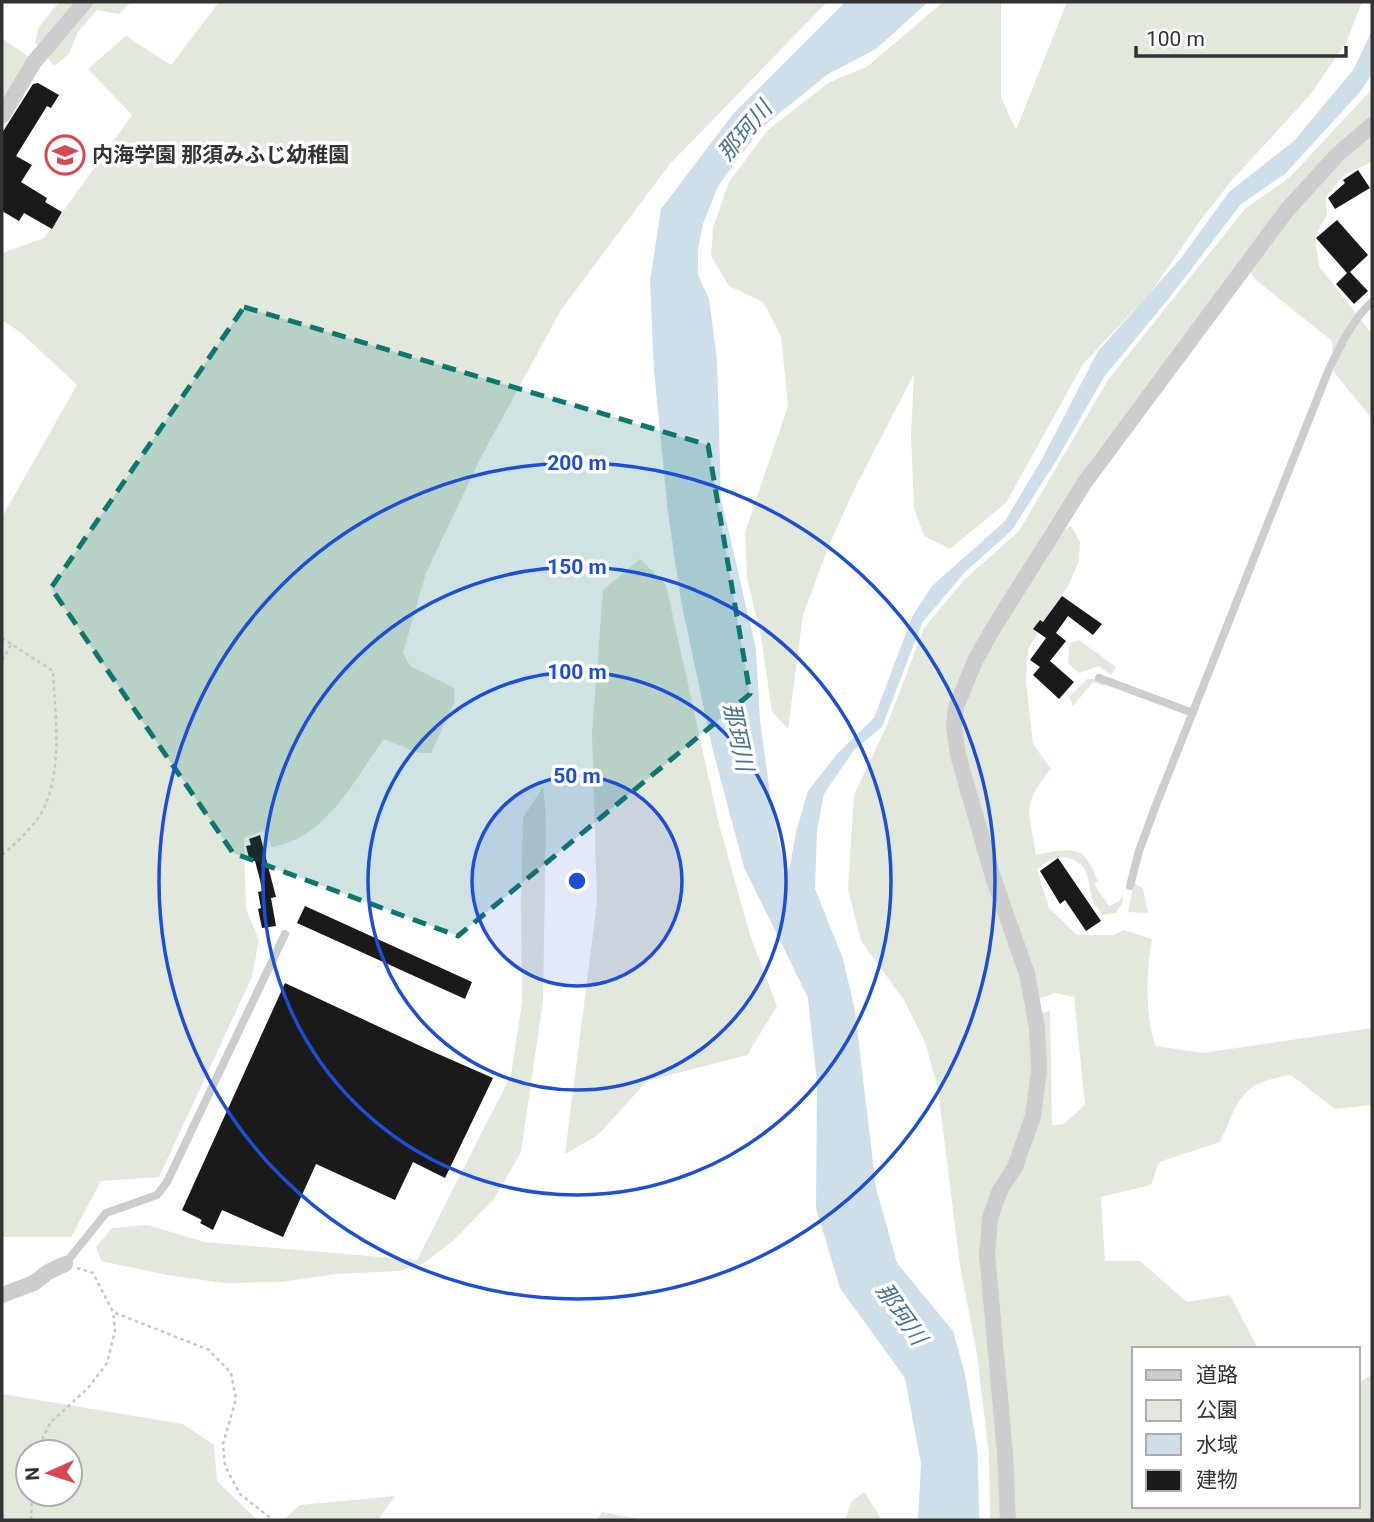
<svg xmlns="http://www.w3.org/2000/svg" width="1374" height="1522" font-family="Roboto,'Noto Sans JP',sans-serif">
	<rect width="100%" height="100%" fill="#fff"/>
	<path fill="#e3e8dd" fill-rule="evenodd" d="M59 2H131L119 14 97 10 78 32 69 54 54 66 35 42 39 27Z
		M219 2H827L669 165 561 310 481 457 426 573 403 653 410 666 454 688V703L431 753H419L384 739C353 781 328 837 272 847L263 831 244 838 246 909 259 940 252 977 159 1177 101 1181 71 1237H2V517L77 385 20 332 2 320V253L44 238 132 115 88 69 126 36 171 65Z
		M943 2H1001V97L1016 130 1067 2H1362L1346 43 1310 95 1233 179 1202 218 1151 292 1083 364 1006 503 950 549 924 536 914 508 911 435 914 374 856 486 829 545 803 615 788 729 772 712 761 636 747 578 745 532 788 406 781 336 763 302 729 286 711 256 713 228 729 182 768 130 828 83 868 66Z
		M2 38 29 57 2 102Z
		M1372 89V122L1230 275 1093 457 1050 522 977 643 951 702 1019 974 1025 1007 1036 1014 1050 1011 1052 1125 1064 1124 1085 1105 1074 997 1055 993 1035 1000 997 874 964 756 960 704 983 654 1061 532 1071 526 1080 542 1079 561 1069 584 1028 649 1026 681 1033 744 1051 769C1021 805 1029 811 1036 855 1049 852 1071 846 1083 855 1089 860 1094 873 1098 881L1094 884 1109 906 1119 901 1124 894 1122 904 1116 913 1103 915C1087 897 1093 894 1087 875 1084 863 1068 854 1056 858 1050 859 1043 865 1037 869L1049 908 1077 935H1113L1124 930 1152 939C1146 976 1145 1009 1155 1046L1203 1053 1372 1028V1105L1335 1109 1291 1075C1238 1084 1241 1098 1220 1142L1159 1162 1151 1185 1101 1197 1105 1261H1140L1187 1302 1230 1295 1258 1349H1134V1506H1358V1383L1372 1375V1520H990L989 1456 977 1354 960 1266 938 1089 925 1042 904 1000 861 941 848 889 854 795 887 725 924 628 965 579 1019 531 1108 380 1245 209 1290 177Z
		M1372 136V162L1344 175 1326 197 1327 214 1315 236 1319 266 1372 334V419L1334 372 1332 341 1256 280 1249 270 1270 241 1342 156Z
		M640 559 666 585 719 824 750 935 777 1006 747 1055 647 1081 598 1135 565 1154 597 902 592 735 603 590Z
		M1079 640 1116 667 1111 675 1099 666 1079 673 1068 663 1070 643Z
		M1087 679H1096L1105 684 1104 686 1093 682 1073 706 1069 697Z
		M543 787 546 818 543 1001 521 1152 494 1199 454 1240 424 1263 400 1271 336 1274 281 1282 223 1283 167 1275 101 1261 96 1247 112 1228 148 1225 204 1242 417 1260 511 1075 522 1003 521 900 523 818Z
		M1134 883 1143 888 1148 913 1128 912Z
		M2 1394 183 1424 214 1445 217 1481 257 1520H2ZM28 1452H70V1494H28Z
		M864 1492 882 1520H845L852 1501Z
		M395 1496 378 1520H284L300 1505Z
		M602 1512 644 1520H597Z"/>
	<path fill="#cedfe9" d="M845 2H928L876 49 828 74 761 128 718 186 703 224 698 249V275L709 299 717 360 721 498 756 649 760 720 772 809 786 873 790 866 796 832 808 791 837 754 874 718 912 617 932 586 1005 521 1042 459 1098 351 1181 258 1229 192 1294 141 1353 70 1372 31V74L1360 92 1285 174 1241 204 1170 297 1104 377 1056 461 1012 530 964 573 922 623 882 727 854 750 824 794 817 830 815 889 843 959 855 1011 876 1188 897 1263 953 1331 965 1374 978 1455 979 1520H918L921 1464 905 1378 840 1288 816 1208 817 1083 808 998 744 867 712 747 681 601 668 513 654 371 650 281 661 209 733 114Z"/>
	<path fill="#1a1a1a" d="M38 83 59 95 51 108 47 106 16 156 32 165 21 182 47 198 45 202 62 212 52 229 24 213 19 221 2 211V133L33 84Z
		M1358 170 1370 188 1335 209 1328 198 1345 183 1343 180Z
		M1337 220 1368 255 1350 272 1368 291 1354 304 1336 284 1347 273 1316 238Z
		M1062 596 1102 624 1093 635 1068 616 1056 633 1066 641 1050 661 1074 682 1059 699 1033 675 1040 667 1030 660 1046 638 1033 629 1040 620 1043 622Z
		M260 835 276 897 271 898 276 926 262 928 258 909 261 908 258 892 262 891 260 880 255 861 250 862 246 846 251 845 249 839Z
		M1058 858 1101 921 1086 931 1065 900 1060 904 1040 871Z
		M305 906 472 982 465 999 297 923Z
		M285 983 429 1050 493 1078 445 1178 413 1162 395 1200 316 1164 283 1237 222 1210 213 1230 200 1223 202 1220 182 1210Z"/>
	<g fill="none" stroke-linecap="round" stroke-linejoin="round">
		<path stroke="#c7c7c7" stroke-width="2.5" stroke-dasharray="3.5 3.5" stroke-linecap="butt" d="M2 638 53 671C55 713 62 760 47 801 40 822 18 841 2 855
			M2 660 11 645
			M77 1268 93 1273 113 1312 209 1350 231 1373 236 1399 223 1444 225 1466 240 1494 273 1520
			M36 1452 50 1423 88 1388 107 1363 115 1331 113 1312
			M31 1520 32 1494"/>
		<path stroke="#cdcdcd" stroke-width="8" d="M1099 678 1193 713
			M1130 886 1139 851 1156 805 1329 369C1341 345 1352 320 1372 302
			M65 1264 106 1213 157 1195 167 1182 285 934"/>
		<path stroke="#cdcdcd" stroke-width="16" d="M2 116 34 62 85 2
			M2 1295 34 1283 48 1272 65 1264
			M1008 1520 1005 1453 987 1254 990 1218 1000 1190 1015 1167 1033 1116 1039 1071 1037 1028 1027 974 993 877 958 755 954 727 956 707 975 661 991 632 1085 482 1287 210 1337 155 1372 125"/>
	</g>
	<path fill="#0f766e" fill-opacity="0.2" stroke="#0f766e" stroke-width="5" stroke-dasharray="14 9" stroke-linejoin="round" d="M244 307 708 445 750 694 458 936 233 853 51 588Z"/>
	<circle cx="577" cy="881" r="105" fill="#1d4ed8" fill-opacity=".12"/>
	<g fill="none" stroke="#1d4ed8" stroke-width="3.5">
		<circle cx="577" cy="881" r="105"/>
		<circle cx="577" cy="881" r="209"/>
		<circle cx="577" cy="881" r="314"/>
		<circle cx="577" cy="881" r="418"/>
	</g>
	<defs>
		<g id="school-ring" transform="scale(2.0125)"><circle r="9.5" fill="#fff" stroke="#d64854" stroke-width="1.5"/><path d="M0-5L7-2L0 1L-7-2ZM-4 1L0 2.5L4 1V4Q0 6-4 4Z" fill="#d64854"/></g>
	</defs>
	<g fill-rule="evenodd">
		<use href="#school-ring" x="65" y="155"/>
	</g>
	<g text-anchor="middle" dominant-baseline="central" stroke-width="7" stroke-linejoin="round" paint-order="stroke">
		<g font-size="21" font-weight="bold" fill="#333" stroke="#fff" text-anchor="start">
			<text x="92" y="155">内海学園 那須みふじ幼稚園</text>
		</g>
		<g font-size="23" font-style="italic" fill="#47738e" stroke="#fff">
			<text transform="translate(745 131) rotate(-50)">那珂川</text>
			<text transform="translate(738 737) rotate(78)">那珂川</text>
			<text transform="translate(901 1314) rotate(55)">那珂川</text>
		</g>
	</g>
	<circle cx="577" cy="881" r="10" fill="#1d4ed8" stroke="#fff" stroke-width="3.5"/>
	<g font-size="21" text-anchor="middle" font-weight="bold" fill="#1d4ed8" stroke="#fff" stroke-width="7" stroke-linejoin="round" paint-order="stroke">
		<text x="577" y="470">200 m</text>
		<text x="577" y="574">150 m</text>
		<text x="577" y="679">100 m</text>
		<text x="577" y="783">50 m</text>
	</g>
	<rect width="1374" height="1522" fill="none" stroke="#333333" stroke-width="7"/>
	<rect x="1132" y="1347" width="228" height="161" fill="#ffffff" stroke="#adadad" stroke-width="2"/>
	<rect x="1146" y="1370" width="35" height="10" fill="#cdcdcd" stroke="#adadad" stroke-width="2"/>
	<text x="1196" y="1382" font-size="21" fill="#333333">道路</text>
	<rect x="1146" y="1400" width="35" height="21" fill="#e3e8dd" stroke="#adadad" stroke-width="2"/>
	<text x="1196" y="1417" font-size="21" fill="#333333">公園</text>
	<rect x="1146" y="1434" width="35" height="21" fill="#cedfe9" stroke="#adadad" stroke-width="2"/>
	<text x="1196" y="1452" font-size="21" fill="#333333">水域</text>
	<rect x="1146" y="1470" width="35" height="21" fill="#1a1a1a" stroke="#adadad" stroke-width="2"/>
	<text x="1196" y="1487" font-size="21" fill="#333333">建物</text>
	<g transform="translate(49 1473) rotate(267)"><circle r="33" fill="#ffffff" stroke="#adadad" stroke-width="2"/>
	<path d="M0-5L12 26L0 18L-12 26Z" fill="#d64854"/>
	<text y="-10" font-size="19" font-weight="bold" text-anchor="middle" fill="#333333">N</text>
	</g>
	<path d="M1136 46v10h210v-10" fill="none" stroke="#333333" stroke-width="3.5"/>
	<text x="1146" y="46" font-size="21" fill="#333333" stroke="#ffffff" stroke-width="5" paint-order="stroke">100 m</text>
</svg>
